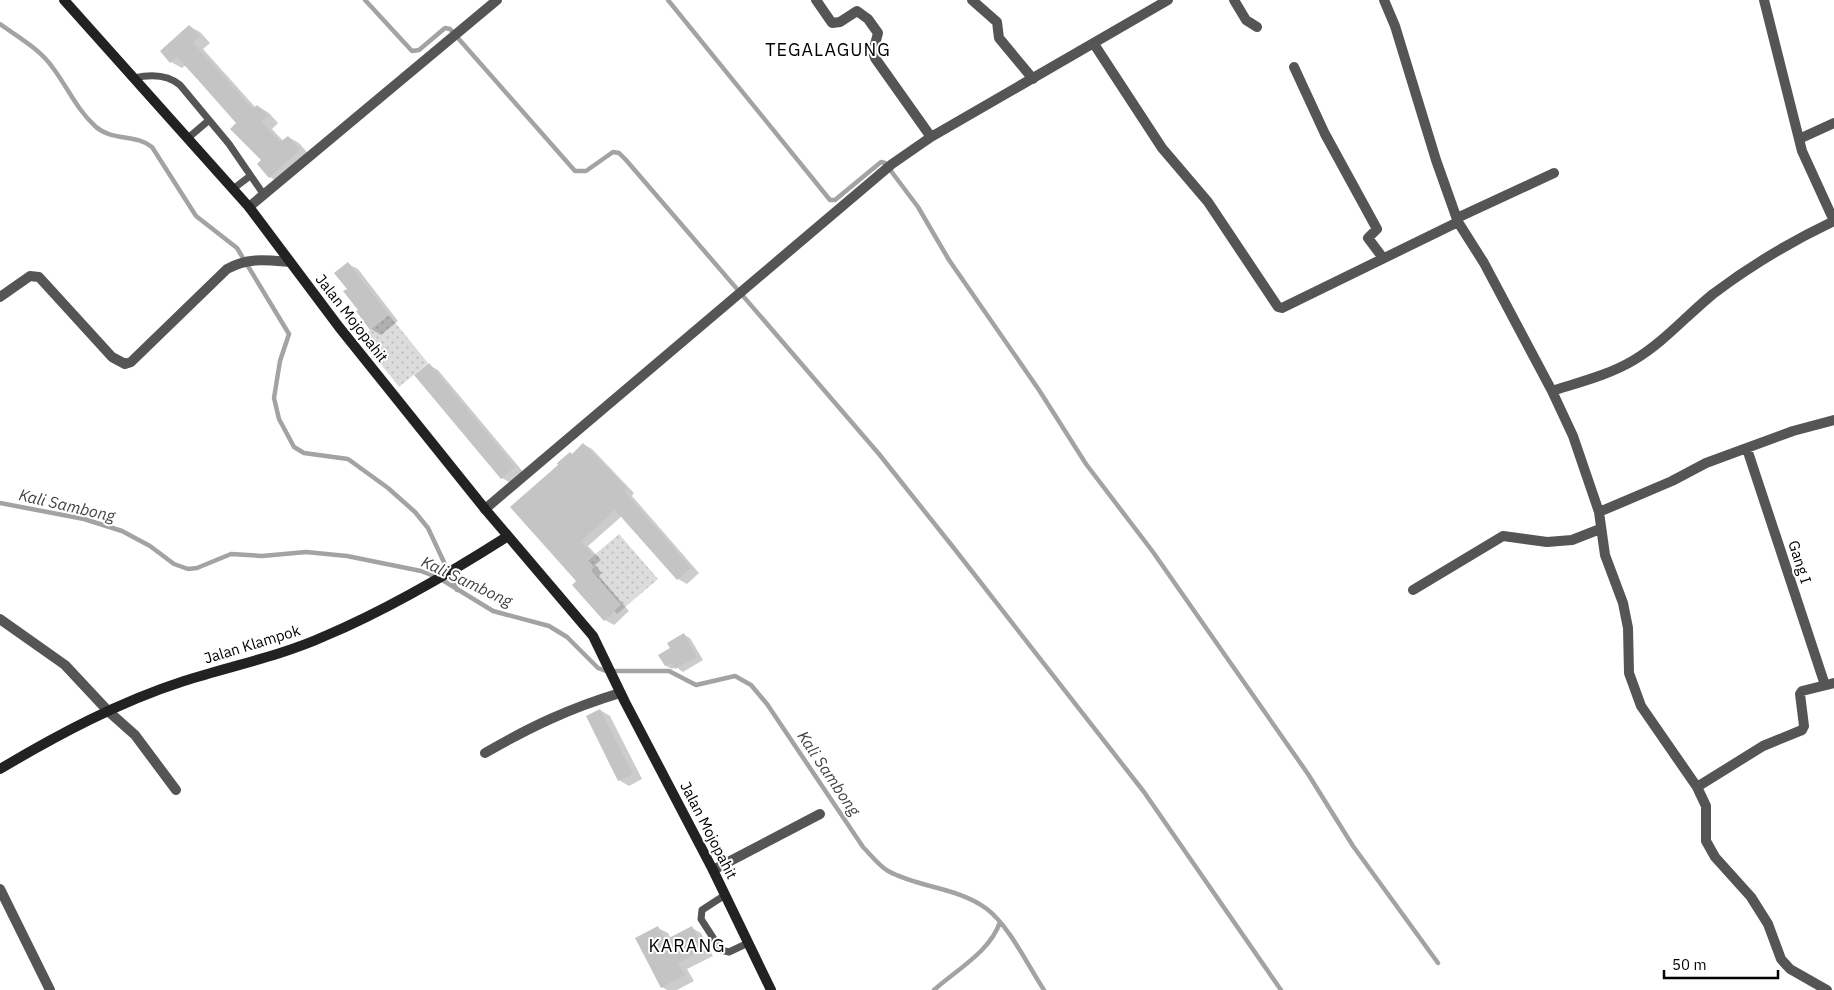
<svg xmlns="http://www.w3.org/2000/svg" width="1834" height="990" font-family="'IBM Plex Sans',sans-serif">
	<defs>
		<pattern id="grass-dots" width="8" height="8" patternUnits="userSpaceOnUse" patternTransform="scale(1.25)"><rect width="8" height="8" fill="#dcdcdc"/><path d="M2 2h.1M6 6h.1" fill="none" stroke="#bbb" stroke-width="1.8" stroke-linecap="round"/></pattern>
	</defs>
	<rect width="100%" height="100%" fill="#fff"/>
	<path fill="url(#grass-dots)" d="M389 315 428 363 399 387 360 338Z
		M619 534 658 579 617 614 578 569Z"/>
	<path fill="#0003" d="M189 26 200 32 210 43 203 49 256 108 258 106 269 113 278 123 272 129 283 141 288 137 299 143 311 157 281 184 270 177 258 164 263 160 238 123 186 65 182 68 171 62Z
		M348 264 358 269 398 321 381 335 371 329 348 289Z
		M429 365 438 370 524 473 511 483 502 478Z
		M583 444 592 449 634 493 632 496 699 573 687 584 678 579 622 516 588 546 601 560 595 565 602 573 599 576 629 611 614 625 605 620 578 581 573 455Z
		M684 635 690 638 703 660 683 672 676 667 672 669 666 666 672 649Z
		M600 710 610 716 642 779 629 786 619 780Z
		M658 928 668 933 671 939 692 928 701 933 713 956 687 969 694 981 677 990H667L662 987Z"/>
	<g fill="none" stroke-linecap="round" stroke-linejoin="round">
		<path stroke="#a3a3a3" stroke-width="4.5" d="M365 0 412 51 419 50 445 28 450 29 575 171H586L613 152 619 153 626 160 879 454 953 547 1144 792 1281 990
			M668 0 830 200H835L881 162 885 163 918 207 949 260 1039 390 1086 464 1153 552 1308 774 1353 846 1438 963
			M0 24C18 37 40 49 53 68 68 88 77 110 96 127 112 141 136 134 152 147L196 216 237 248 289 334 280 361 274 398 279 419 294 447 304 453 348 459 388 488 415 512 428 528 457 590
			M0 503 84 519 122 531 150 546 174 564 188 569 197 568 231 554 262 556 306 552 347 556 421 571 439 578 493 611 549 626 567 637 598 668 606 671H669L696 685 735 676 751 685 767 704 863 847C871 855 878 865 888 871 919 888 958 887 987 909 1010 927 1028 966 1044 990
			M934 990C956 970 990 952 1000 922"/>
	</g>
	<path fill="#c4c4c4" d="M189 25 200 36 193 43 253 109 257 105 268 116 261 122 280 142 288 136 300 150 269 178 257 164 261 160 230 129 236 123 198 80 177 57 170 63 160 51Z
		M348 262 389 315 370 330 356 311 358 310 343 291 347 289 334 273Z
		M429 363 515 467 501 479 414 375Z
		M583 443 627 488 624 491 691 568 677 580 615 510 581 541 593 555 587 559 594 567 591 570 621 605 604 621 572 585 576 581 510 507 558 465 557 463 570 452 572 454Z
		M684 633 697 657 675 669 672 663 665 666 658 655 670 648 667 643Z
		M600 709 633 774 618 781 586 716Z
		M658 926 665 940 692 926 704 950 678 963 685 975 661 988 635 938Z"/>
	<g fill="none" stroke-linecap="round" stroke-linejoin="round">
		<path stroke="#555" stroke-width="7" d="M134 78C151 74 167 74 180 85L229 144 264 195
			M188 138 208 121
			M233 189 250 176
			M725 895 702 910 701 919 721 950 729 952 748 943"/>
		<path stroke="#555" stroke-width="10" d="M816 0 832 23 840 22 857 11 868 19 878 33 873 52 875 58 931 137
			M972 0 997 22 999 38 1033 79
			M1234 0 1246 20 1257 27
			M1384 0 1395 26 1436 160 1458 222 1484 263 1552 391 1573 436 1599 512 1605 555 1623 603 1628 628 1629 673 1641 706 1697 787 1706 806V841L1715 857 1751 897 1768 924 1781 959 1790 969 1827 990
			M1764 0 1802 151 1834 221
			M1094 44 1162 148 1208 202 1278 307 1282 308 1458 222
			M1294 67 1325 134 1377 229 1368 238 1383 258
			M1799 139 1834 123
			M249 207 497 0
			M1457 218 1554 173
			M0 297 30 276 39 277 112 357 125 364 131 362 227 269C248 257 267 260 290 262
			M1552 391C1580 382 1609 375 1634 360 1664 342 1686 316 1713 294 1750 266 1792 241 1834 221
			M1747 449 1825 685
			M485 509 892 164 931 137 1168 0
			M1599 512 1672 481 1706 463 1793 431 1834 420
			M1413 590 1503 536 1547 542 1572 540 1600 529
			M0 619 65 665 108 711 135 735 176 790
			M485 753C530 727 570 708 620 693
			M1697 787 1763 746 1802 730 1804 726 1800 694 1802 691 1834 683
			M713 870 820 814
			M0 889 50 990"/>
		<path stroke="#222" stroke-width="10" d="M64 0 249 207 339 327 485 509 593 636 625 702 713 870 771 990
			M0 769C59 734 119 702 184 681 231 666 281 656 325 636 389 609 450 573 508 536"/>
	</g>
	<g text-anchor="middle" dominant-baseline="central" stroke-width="4" stroke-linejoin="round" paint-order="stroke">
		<g font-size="15" fill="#000" stroke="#fff">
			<text transform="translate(352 318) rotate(52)">Jalan Mojopahit</text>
			<text transform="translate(1800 562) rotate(72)">Gang I</text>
			<text transform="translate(252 644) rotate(-17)">Jalan Klampok</text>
			<text transform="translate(709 830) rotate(63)">Jalan Mojopahit</text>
		</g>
		<g font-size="16" font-style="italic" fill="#444" stroke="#fff">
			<text transform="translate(67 505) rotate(13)">Kali Sambong</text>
			<text transform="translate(467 581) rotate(25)">Kali Sambong</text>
			<text transform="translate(829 773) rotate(56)">Kali Sambong</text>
		</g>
		<g font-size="18" letter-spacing="1" fill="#000" stroke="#fff">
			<text x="828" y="49">TEGALAGUNG</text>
			<text x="687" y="945">KARANG</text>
		</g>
	</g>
	<path d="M1664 970v8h114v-8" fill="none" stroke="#000000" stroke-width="2.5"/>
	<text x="1672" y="970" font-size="15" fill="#000000" stroke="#ffffff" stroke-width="4" paint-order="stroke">50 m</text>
</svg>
